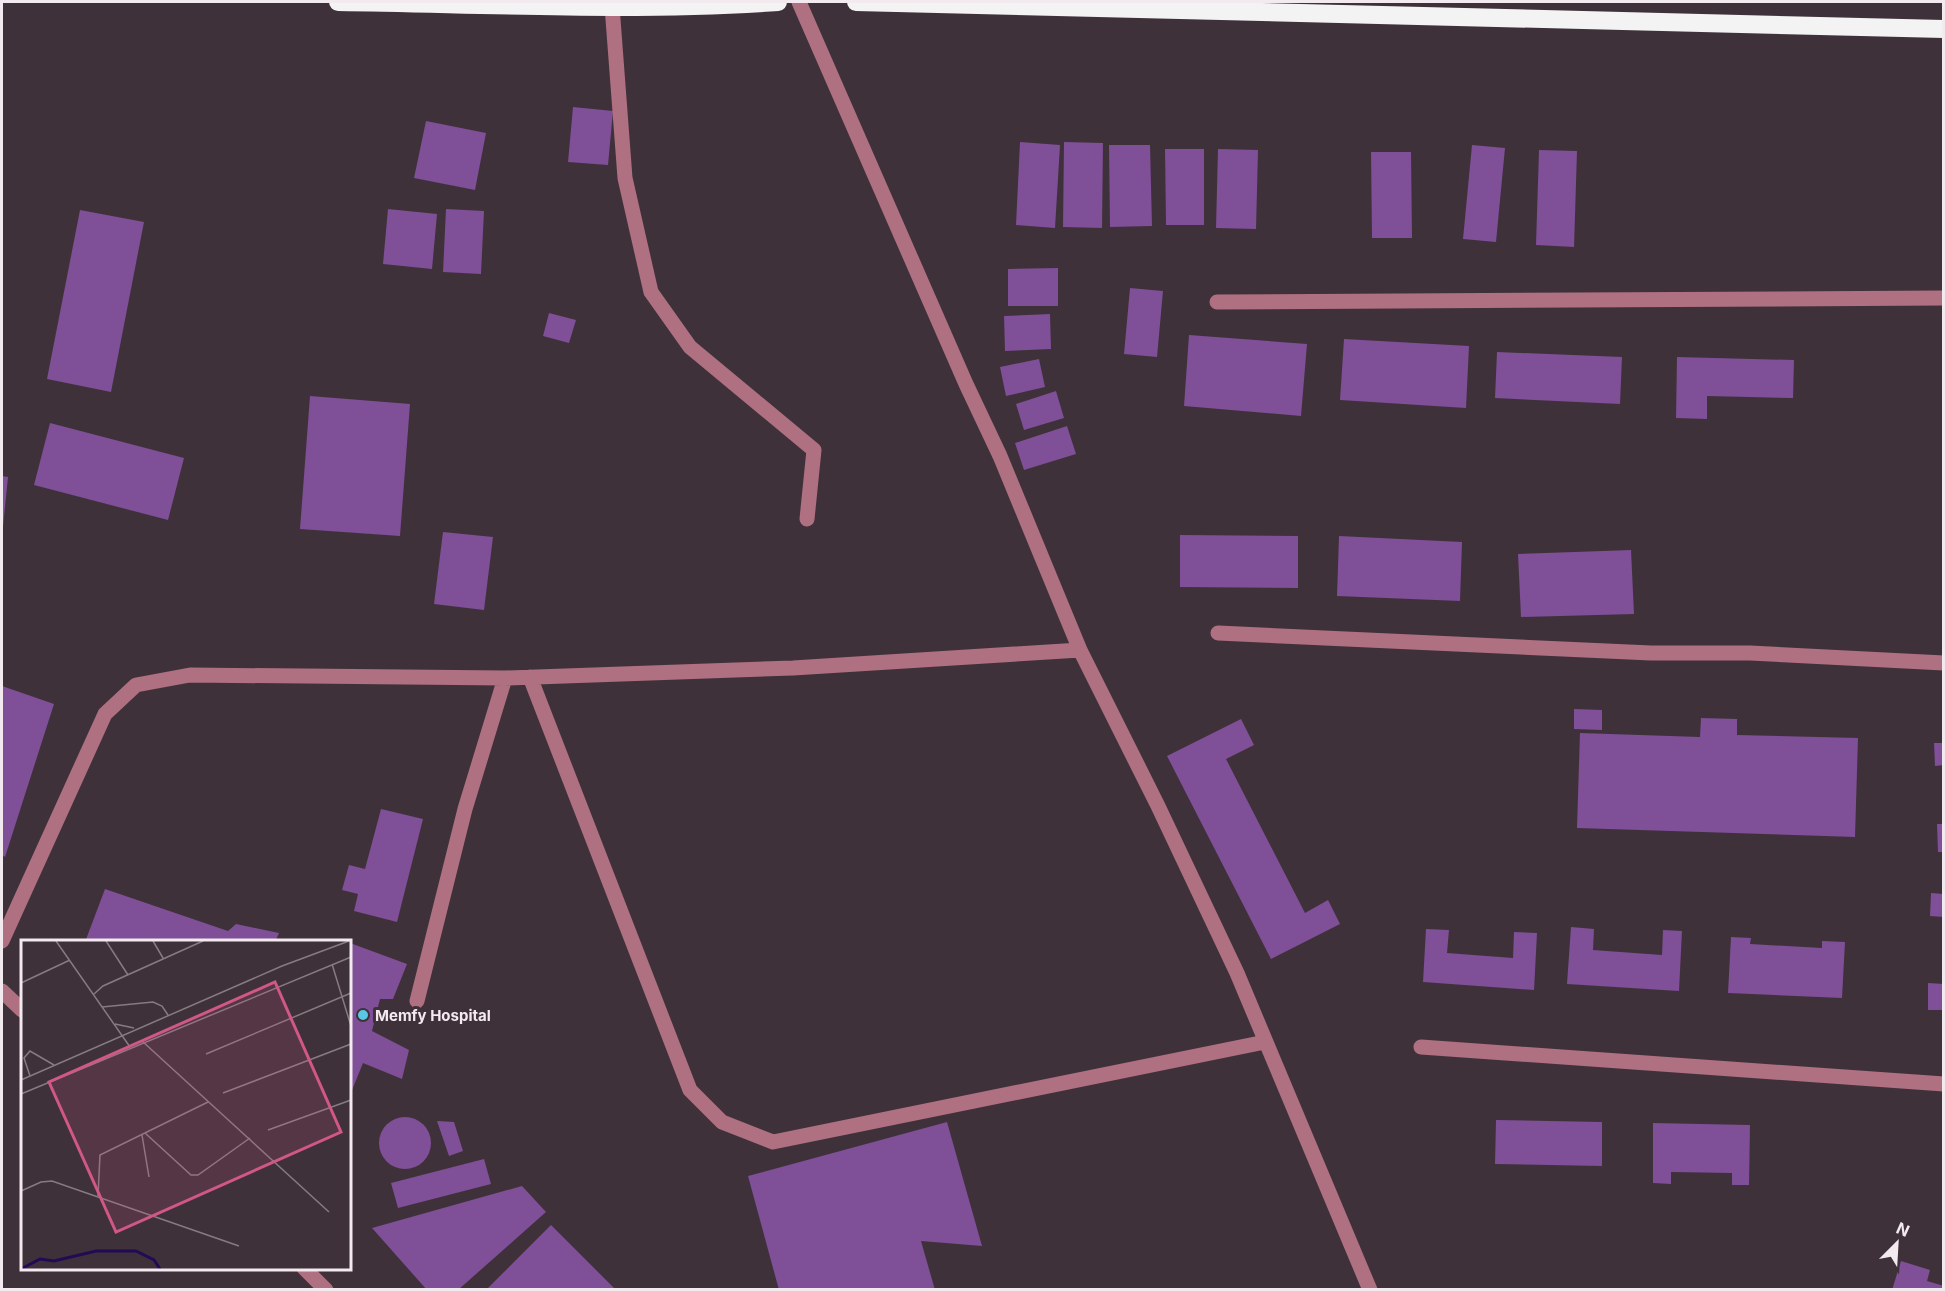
<svg xmlns="http://www.w3.org/2000/svg" width="1945" height="1291" font-family="Inter,sans-serif">
	<rect width="100%" height="100%" fill="#3f313a"/>
	<path fill="#7f4f97" d="M573 107 613 111 608 165 568 162Z
		M426 121 486 133 475 190 414 178Z
		M1020 142 1060 145 1055 228 1016 225Z
		M1064 142 1103 143 1102 228 1063 227Z
		M1109 145H1150L1152 226 1110 227Z
		M1472 145 1505 148 1496 242 1463 239Z
		M1165 149H1204V225H1166Z
		M1218 149 1258 150 1256 229 1216 228Z
		M1539 150 1577 151 1574 247 1536 245Z
		M1371 152H1411L1412 238H1372Z
		M388 209 437 214 432 269 383 264Z
		M446 209 484 211 481 274 443 272Z
		M80 210 144 222 111 392 47 379Z
		M1058 268V306H1008V269Z
		M1130 288 1163 291 1157 357 1124 354Z
		M549 313 576 320 569 343 543 336Z
		M1050 314 1051 349 1005 351 1004 316Z
		M1189 335 1307 344 1301 416 1184 406Z
		M1344 339 1469 346 1466 408 1340 400Z
		M1497 352 1622 357 1620 404 1495 398Z
		M1677 357 1794 360 1793 398 1707 396V419L1676 418Z
		M1039 359 1045 387 1006 396 1000 367Z
		M1056 391 1064 418 1024 430 1016 404Z
		M310 396 410 404 400 536 300 529Z
		M50 423 184 458 168 520 34 485Z
		M1067 426 1076 454 1024 470 1015 443Z
		M2 476 8 477 3 527H2Z
		M443 532 493 537 484 610 434 604Z
		M1180 535 1298 536V588L1180 587Z
		M1339 536 1462 542 1460 601 1337 596Z
		M1631 550 1634 614 1521 617 1518 554Z
		M2 686 54 704 5 857 2 855Z
		M1574 709 1602 710V730L1574 729Z
		M1701 718 1737 719V735L1858 738 1855 837 1577 828 1580 733 1700 737Z
		M1241 719 1254 745 1226 759 1305 913 1328 900 1340 924 1271 959 1167 756Z
		M1934 743H1944V765L1935 766Z
		M381 809 423 819 397 922 354 911 358 894 342 890 349 865 365 869Z
		M1937 824H1944V852H1938Z
		M105 889 228 931 236 924 279 933 275 942H85Z
		M1931 893 1944 894V917L1930 916Z
		M1571 927 1594 929 1593 950 1662 955 1663 930 1682 931 1679 991 1567 984Z
		M1426 929 1449 930 1447 953 1513 958 1514 932 1537 933 1534 990 1423 982Z
		M1731 937 1751 938 1750 944 1822 948V941L1845 942 1842 998 1728 993Z
		M350 943 407 964 393 999H380L372 1031 409 1050 402 1079 363 1063 350 1095Z
		M1928 983 1944 984V1010H1928Z
		M379 1143a26 26 0 1 1 52 0a26 26 0 1 1-52 0Z
		M1496 1120 1602 1122V1166L1495 1164Z
		M437 1121 454 1122 463 1151 449 1156Z
		M947 1122 982 1246 921 1241 935 1290H779L748 1176Z
		M1653 1123 1750 1125 1749 1185H1732V1173L1671 1172V1184L1653 1183Z
		M484 1159 491 1184 398 1208 391 1183Z
		M522 1186 546 1212 458 1290H427L372 1228Z
		M551 1225 616 1290H486Z
		M1901 1261 1930 1270 1927 1281 1944 1286V1290H1892Z"/>
	<g fill="none" stroke-linecap="round" stroke-linejoin="round">
		<path stroke="#af7081" stroke-width="15" d="M799 2 966 384 1000 456 1080 650 1158 806 1237 973 1370 1290
			M612 6 625 178 651 292 690 347 814 450 807 519
			M1217 302 1944 298
			M1218 633 1651 653H1750L1944 663
			M530 677 690 1090 722 1122 773 1142 1265 1042
			M2 941 105 714 136 685 190 675 505 678 793 668 1080 650
			M2 991 22 1010
			M417 1001 465 809 505 678
			M1421 1047 1944 1084
			M304 1268 326 1290"/>
		<path stroke="#f3f3f3" stroke-width="18" d="M338 2C485 4 632 12 778 2
			M856 2 1944 29"/>
	</g>
	<circle fill="#58c8e4" stroke="#3f313a" stroke-width="2" cx="363" cy="1015" r="6"/>
	<g text-anchor="middle" dominant-baseline="central" stroke-width="6" stroke-linejoin="round" paint-order="stroke">
		<g font-size="15" font-weight="bold" fill="#f3eaef" stroke="#3f313a" text-anchor="start">
			<text x="375" y="1015">Memfy Hospital</text>
		</g>
	</g>
	<g transform="translate(21 940)">
		<rect width="330" height="330" fill="#3f313a"/>
		<path fill="none" stroke="#230a55" stroke-width="3" d="M0 329 19 319 33 321 75 311H115L133 320 139 329"/>
		<path fill="none" stroke="#877b82" stroke-width="1.5" d="M35 1 109 107M85 1 107 35M132 1 142 18M311 24 330 86M0 43 49 20M73 54 82 46 182 1M81 67 132 62 141 66 147 75M94 84 113 88M121 101 308 272M185 114 330 53M9 136 3 118 9 111 33 125M0 140 261 26 328 1M202 153 330 104M0 154 330 17M247 190 330 160M124 193 170 235H177L229 198M121 195 128 237M0 251 20 242 31 241 218 306M77 256 79 215 187 162"/>
		<path fill="#d15787" fill-opacity="0.15" stroke="#d15787" stroke-width="3" d="M254 42 320 192 95 292 28 142Z"/>
		<rect width="330" height="330" fill="none" stroke="#f3eaef" stroke-width="3"/>
	</g>
	<rect width="1945" height="1291" fill="none" stroke="#f3eaef" stroke-width="6"/>
	<g transform="translate(1897 1243) rotate(24)" stroke="#3f313a" stroke-width="4.5" paint-order="stroke">
	<path d="M0-4.5L10 22L0 15L-10 22Z" fill="#f3eaef"/>
	<text y="-9" font-size="16" font-weight="bold" text-anchor="middle" fill="#f3eaef">N</text>
	</g>
</svg>
